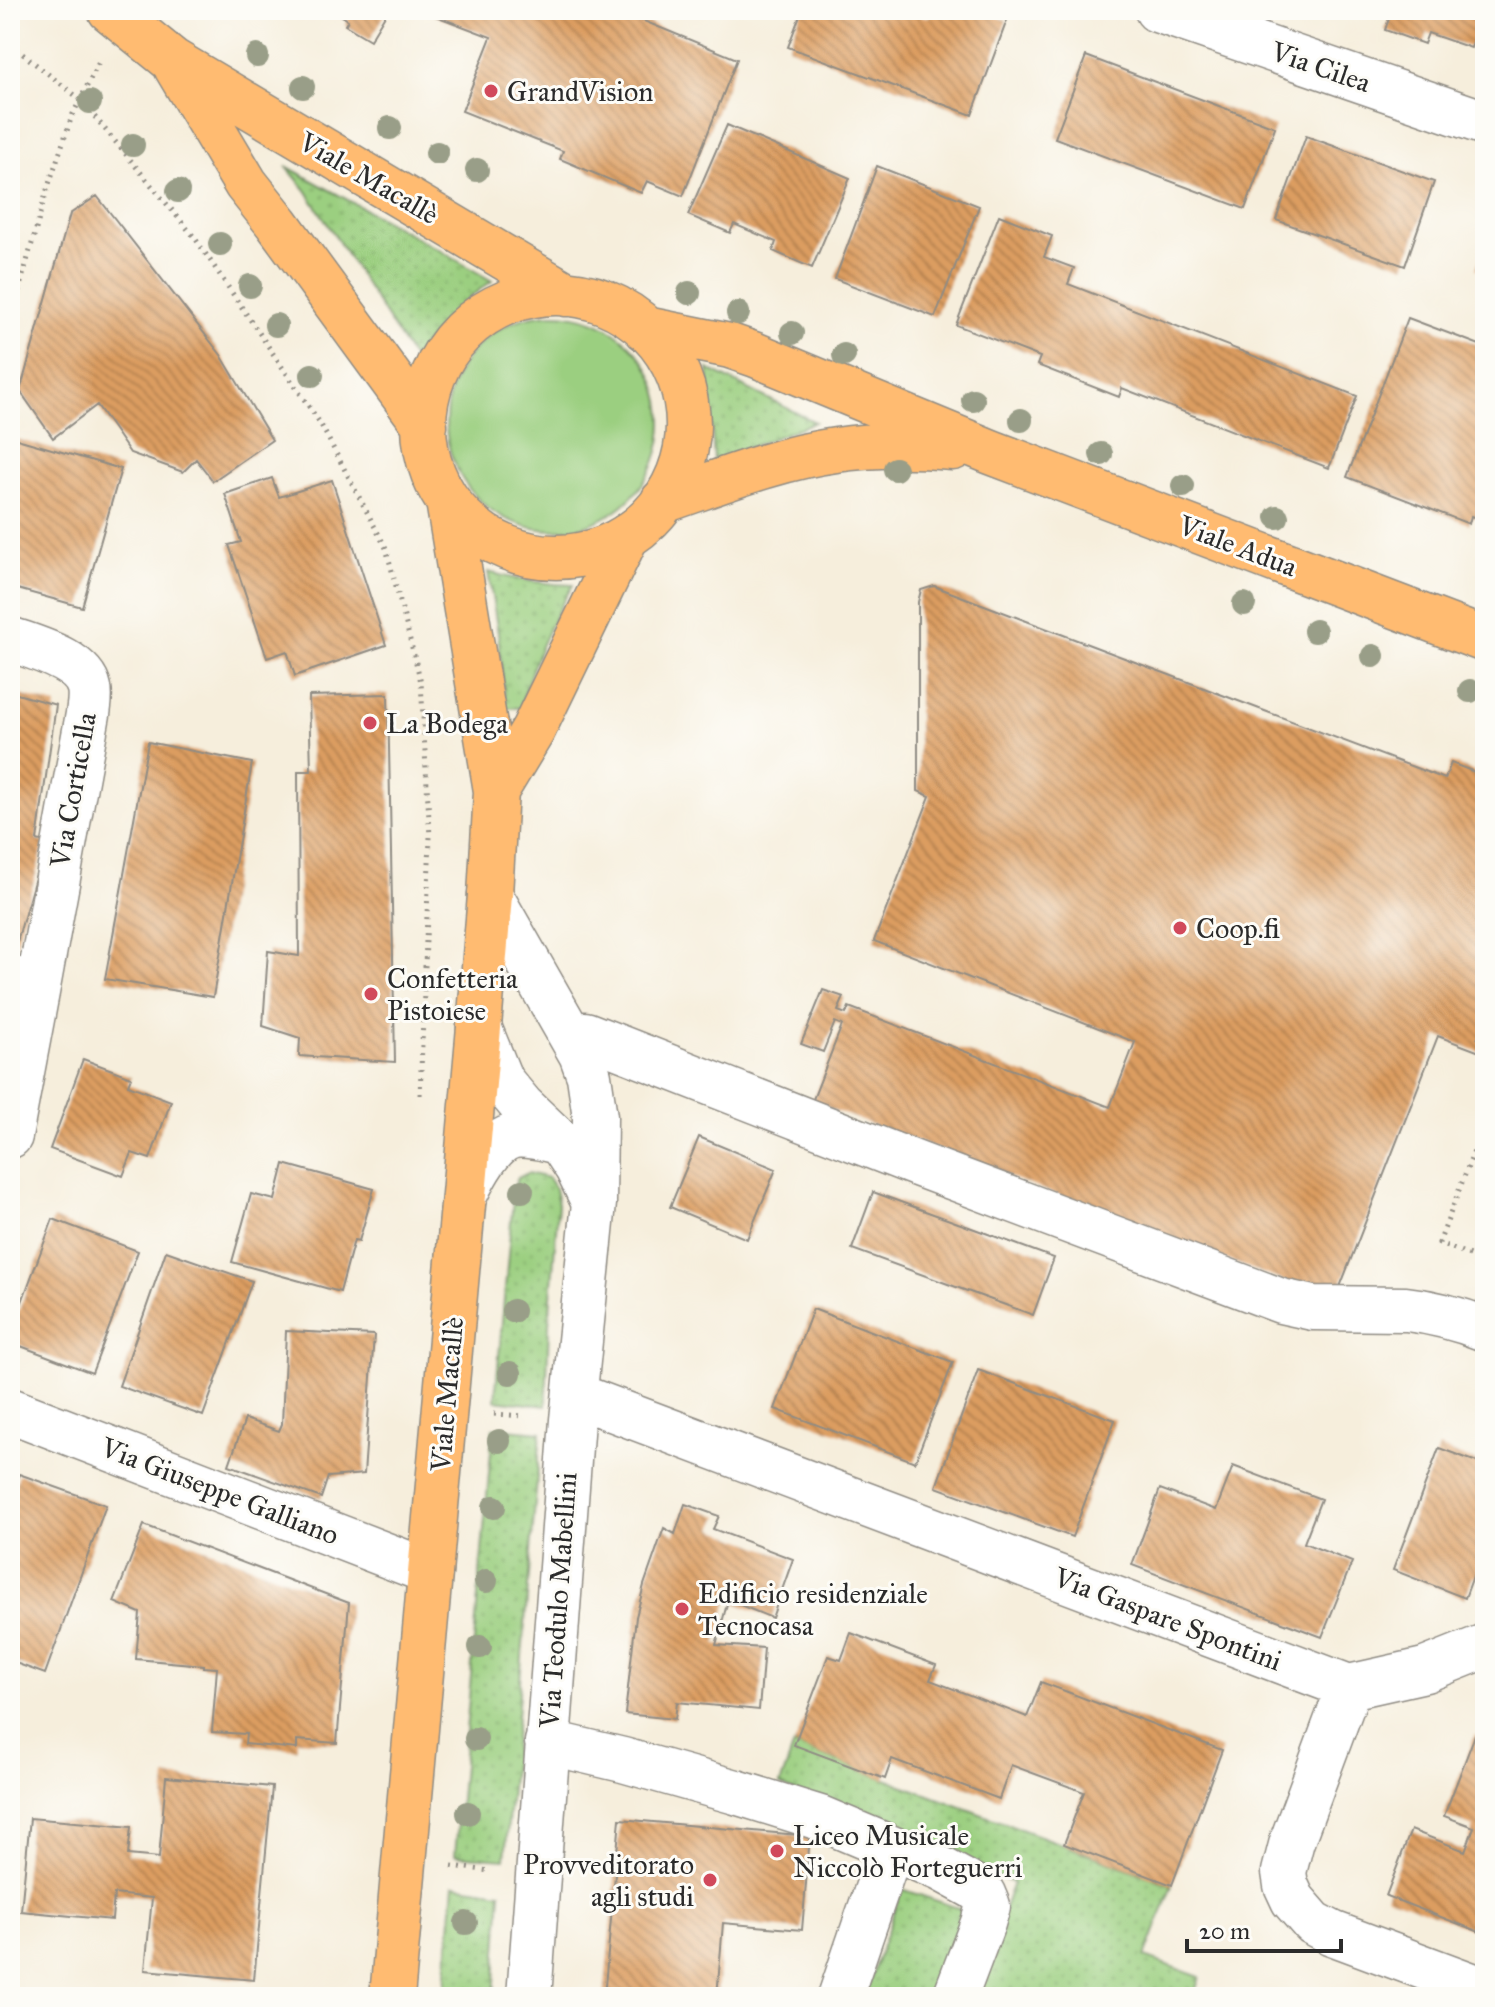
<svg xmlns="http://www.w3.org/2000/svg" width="1495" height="2007" font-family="'IM FELL Great Primer',serif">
	<defs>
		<pattern id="grass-dots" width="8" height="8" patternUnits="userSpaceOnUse" patternTransform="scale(2)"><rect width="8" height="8" fill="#9bcf80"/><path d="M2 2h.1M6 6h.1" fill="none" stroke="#86b26f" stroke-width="1.8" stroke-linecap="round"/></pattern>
		<pattern id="building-back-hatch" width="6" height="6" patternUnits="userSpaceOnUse" patternTransform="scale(2)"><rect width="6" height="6" fill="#dc9d60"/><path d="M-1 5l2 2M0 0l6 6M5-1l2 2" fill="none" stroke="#b3804f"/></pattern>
	</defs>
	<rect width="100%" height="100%" fill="#fdfcf7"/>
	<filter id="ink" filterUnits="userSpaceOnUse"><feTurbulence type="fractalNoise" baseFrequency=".0125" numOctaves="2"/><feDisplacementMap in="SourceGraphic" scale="16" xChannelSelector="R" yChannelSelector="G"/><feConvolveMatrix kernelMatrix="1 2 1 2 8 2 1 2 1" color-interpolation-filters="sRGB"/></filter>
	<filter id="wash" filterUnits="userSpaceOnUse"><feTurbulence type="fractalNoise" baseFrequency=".006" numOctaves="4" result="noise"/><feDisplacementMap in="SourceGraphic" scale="32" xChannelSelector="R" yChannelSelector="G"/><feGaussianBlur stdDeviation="1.8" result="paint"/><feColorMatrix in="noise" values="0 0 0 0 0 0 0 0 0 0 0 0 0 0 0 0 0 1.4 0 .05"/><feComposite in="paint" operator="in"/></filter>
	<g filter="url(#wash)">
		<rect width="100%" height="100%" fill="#f6eedc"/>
		<path fill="url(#grass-dots)" stroke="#637d56" stroke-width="2" d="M286 166 441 251 492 281C458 304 437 326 413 359L306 190Z
			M708 369 815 422 714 461Z
			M488 572C516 580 543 584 573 585 548 624 532 664 520 708H506L498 633Z
			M528 1173 548 1178 555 1189 558 1204 549 1324 546 1406 495 1400 514 1188 518 1178Z
			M493 1428 541 1432 505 1859 455 1855Z
			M794 1745 1172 1885 1145 1957 1200 1977 1193 1997H971L1013 1883 780 1785Z
			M454 1885 501 1892 494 1997H444Z
			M902 1889 967 1911 935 1997H864Z"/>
		<path fill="#9bcf80" stroke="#637d56" stroke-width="2" d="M446 422a108 108 0 1 1 216 0a108 108 0 1 1-216 0Z"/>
		<g id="blocks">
			<path fill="url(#building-back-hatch)" d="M341 10H388L370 40 345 25 348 20 339 14Z
				M420 10H617L737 59 683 196 647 181 641 193 560 159 563 151 462 111 491 37Z
				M802 10H908L928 18 931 10H979L1007 20 972 115 788 47Z
				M1392 10H1485L1471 48 1428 33 1424 44 1385 30Z
				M1086 56 1275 127 1245 209 1055 138Z
				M727 125 850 178 812 268 773 251 776 242 734 224 730 233 688 215Z
				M1306 136 1434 182 1405 266 1276 220Z
				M877 166 979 206 935 317 835 279Z
				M97 196 221 355 272 440 213 481 196 459 183 472 130 453 97 405 53 438 20 391 70 214Z
				M999 215 1052 236 1044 257 1074 268 1068 284 1357 396 1329 468 1122 388 1119 397 1037 365 1040 357 956 325Z
				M1485 244V272L1476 269Z
				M1408 318 1485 347V521L1471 516 1469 524 1347 477Z
				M10 437 121 469 82 607 10 587Z
				M272 478 279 497 332 480 386 645 295 676 287 651 267 658 229 545 241 542 225 494Z
				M934 586 1445 779 1451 763 1485 776V1054L1438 1036 1338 1292H1312L812 1102 842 1025 835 1022 823 1052 801 1044 823 990 844 997 838 1011 846 1014 849 1007 1110 1107 1135 1042 874 941 930 796 918 791V602L921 590Z
				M10 692 56 705 37 840 45 842 13 956 10 955Z
				M388 694 395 1062 299 1056 300 1038 263 1026 268 951 299 956 298 771H311L309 696Z
				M148 742 252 763 213 997 105 979Z
				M83 1059 131 1077 128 1085 171 1101 150 1159 132 1153 123 1176 50 1149Z
				M699 1137 776 1169 747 1239 670 1207Z
				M284 1164 374 1189 359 1241 354 1240 340 1292 232 1262 251 1194 275 1200Z
				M873 1192 1054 1258 1033 1315 852 1249Z
				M53 1219 138 1251 92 1373 10 1342V1334Z
				M166 1251 252 1281 203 1416 119 1386Z
				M813 1309 953 1362 915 1462 775 1409Z
				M286 1331 374 1335 364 1474 328 1477 321 1498 229 1465 245 1419 279 1431 282 1424Z
				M978 1370 1115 1420 1072 1537 936 1487Z
				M1439 1448 1485 1465V1581L1473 1576 1465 1598 1393 1570Z
				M1233 1466 1321 1499 1304 1543 1352 1562 1322 1637 1132 1565 1160 1489 1216 1510Z
				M19 1474 106 1505 45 1674 10 1661V1499Z
				M685 1504 719 1516 713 1529 793 1559 772 1618 728 1600 716 1645 764 1648 759 1710 677 1702 675 1719 625 1714 636 1617 644 1585 664 1528 675 1534Z
				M144 1525 349 1603 337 1743 297 1740V1749L245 1744 246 1734 212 1732 217 1668 203 1667V1665L136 1659 140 1613 114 1602Z
				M851 1633 936 1665 930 1680 1027 1717 1041 1682 1222 1750 1172 1885 1064 1844 1084 1792 1011 1765 999 1799 892 1759 885 1779 794 1745 828 1656 841 1660Z
				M1475 1735 1485 1739V1934L1386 1896 1411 1830 1465 1851 1474 1827 1444 1816Z
				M166 1777 272 1787 254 1980 145 1970 152 1898 114 1894 112 1920 21 1911 30 1818 131 1827 128 1855 159 1858Z
				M620 1819 810 1836 802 1930 723 1923 717 1997H604Z"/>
		</g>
	</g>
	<g filter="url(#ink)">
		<use href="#blocks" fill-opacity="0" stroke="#908c84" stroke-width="2"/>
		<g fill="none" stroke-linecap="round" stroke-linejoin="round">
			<g stroke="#908c84" stroke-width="47">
				<path id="minor" d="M1157 10 1485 123
					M10 639C34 648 83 660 89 688 91 697 89 706 88 714L38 987
					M490 895 581 1054 589 1076 595 1117 594 1203 572 1420 529 1997
					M10 978 38 987 10 1136
					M479 1027 501 1081 522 1106 560 1142 577 1168 593 1201
					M585 1034 917 1164 1281 1301 1313 1308 1406 1309C1434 1312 1459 1319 1485 1329
					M465 1195C474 1176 492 1140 514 1136 529 1134 545 1139 560 1142
					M575 1395 1349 1687 1292 1841 1284 1872 1286 1885 1293 1900 1313 1923 1332 1933 1485 1990
					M10 1410 430 1572
					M1349 1687 1425 1670 1485 1646
					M547 1742 623 1760 736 1792 820 1818 941 1869 974 1887 983 1894 988 1906 983 1923 955 1997
					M840 1997 891 1848"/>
			</g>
			<g stroke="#908c84" stroke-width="47">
				<path id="major" d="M110 10 173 61 566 294
					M176 67 246 184 277 223 425 425
					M424 425a132 132 0 1 1 264 0a132 132 0 1 1-264 0Z
					M646 329 730 346 756 355 991 452 1485 640
					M663 501C719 482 777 458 836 450 874 444 914 445 953 448
					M496 791 533 730 627 536
					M392 1997 479 1027 490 895 496 791 448 501"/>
			</g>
			<path stroke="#908c84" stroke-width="5" stroke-dasharray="2 6" stroke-linecap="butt" d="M10 44 80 99 195 238 320 423 386 548 421 682 430 837 420 1096
				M10 322 47 190 72 116 99 62
				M1485 1023 1478 1041 1485 1044
				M1485 1122 1439 1243 1485 1261
				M494 1414 524 1416
				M452 1866 490 1871"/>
			<use href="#minor" stroke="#fff" stroke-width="44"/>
			<use href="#major" stroke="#ffbb71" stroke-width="44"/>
		</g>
		<g fill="#999e88">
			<circle cx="257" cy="56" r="12"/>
			<circle cx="303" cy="87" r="12"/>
			<circle cx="90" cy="102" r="12"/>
			<circle cx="390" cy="128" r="12"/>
			<circle cx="133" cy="145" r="12"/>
			<circle cx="437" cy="153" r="12"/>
			<circle cx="477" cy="170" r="12"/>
			<circle cx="178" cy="191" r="12"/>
			<circle cx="220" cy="244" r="12"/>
			<circle cx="250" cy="286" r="12"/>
			<circle cx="689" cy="293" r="12"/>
			<circle cx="738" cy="313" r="12"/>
			<circle cx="276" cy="325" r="12"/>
			<circle cx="792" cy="333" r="12"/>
			<circle cx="844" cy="355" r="12"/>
			<circle cx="312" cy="375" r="12"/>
			<circle cx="973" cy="400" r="12"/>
			<circle cx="1021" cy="420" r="12"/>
			<circle cx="1101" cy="454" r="12"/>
			<circle cx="895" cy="469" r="12"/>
			<circle cx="1183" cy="486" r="12"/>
			<circle cx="1277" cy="517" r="12"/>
			<circle cx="1244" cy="604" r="12"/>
			<circle cx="1315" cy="631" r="12"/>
			<circle cx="1373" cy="656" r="12"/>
			<circle cx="1470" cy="691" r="12"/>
			<circle cx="522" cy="1191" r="12"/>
			<circle cx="513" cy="1311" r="12"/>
			<circle cx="510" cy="1373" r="12"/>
			<circle cx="499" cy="1441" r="12"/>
			<circle cx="494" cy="1507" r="12"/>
			<circle cx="486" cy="1581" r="12"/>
			<circle cx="480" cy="1647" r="12"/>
			<circle cx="476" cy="1739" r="12"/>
			<circle cx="468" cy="1813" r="12"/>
			<circle cx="466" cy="1923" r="12"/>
		</g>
	</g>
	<g fill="#d1495b" stroke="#fdfcf7" stroke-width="3">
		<circle cx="491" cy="91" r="8"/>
		<circle cx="370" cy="723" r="8"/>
		<circle cx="1180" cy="928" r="8"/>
		<circle cx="371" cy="994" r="8"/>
		<circle cx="682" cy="1609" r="8"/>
		<circle cx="777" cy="1851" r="8"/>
		<circle cx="710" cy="1880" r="8"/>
	</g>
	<g text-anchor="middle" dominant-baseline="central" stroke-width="6" stroke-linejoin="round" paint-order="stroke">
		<g font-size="28" fill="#2b2b2b" stroke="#fdfcf7">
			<text transform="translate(1321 67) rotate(19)">Via Cilea</text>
			<text transform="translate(369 178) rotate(30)">Viale Macallè</text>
			<text transform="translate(1238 546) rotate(21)">Viale Adua</text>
			<text transform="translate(73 790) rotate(-80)">Via Corticella</text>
			<text transform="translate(447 1394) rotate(-85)">Viale Macallè</text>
			<text transform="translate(220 1491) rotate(21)">Via Giuseppe Galliano</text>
			<text transform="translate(558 1600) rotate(-86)">Via Teodulo Mabellini</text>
			<text transform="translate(1168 1619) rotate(21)">Via Gaspare Spontini</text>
		</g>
		<g font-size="28" fill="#2b2b2b" stroke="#fdfcf7" text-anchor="start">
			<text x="507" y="91">GrandVision</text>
			<text x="386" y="723">La Bodega</text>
			<text x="1196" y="928">Coop.fi</text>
			<text x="387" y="978">Confetteria<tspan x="387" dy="32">Pistoiese</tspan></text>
			<text x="698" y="1593">Edificio residenziale<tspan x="698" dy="32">Tecnocasa</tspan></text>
			<text x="793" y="1835">Liceo Musicale<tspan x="793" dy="32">Niccolò Forteguerri</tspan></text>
			<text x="694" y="1864" text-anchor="end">Provveditorato<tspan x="694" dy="32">agli studi</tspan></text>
		</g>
	</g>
	<rect width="1495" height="2007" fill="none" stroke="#fdfcf7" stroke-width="40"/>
	<path d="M1187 1939v12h154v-12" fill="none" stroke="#2b2b2b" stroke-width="4"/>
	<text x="1199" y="1939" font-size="24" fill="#2b2b2b" stroke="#fdfcf7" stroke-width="6" paint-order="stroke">20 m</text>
</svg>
